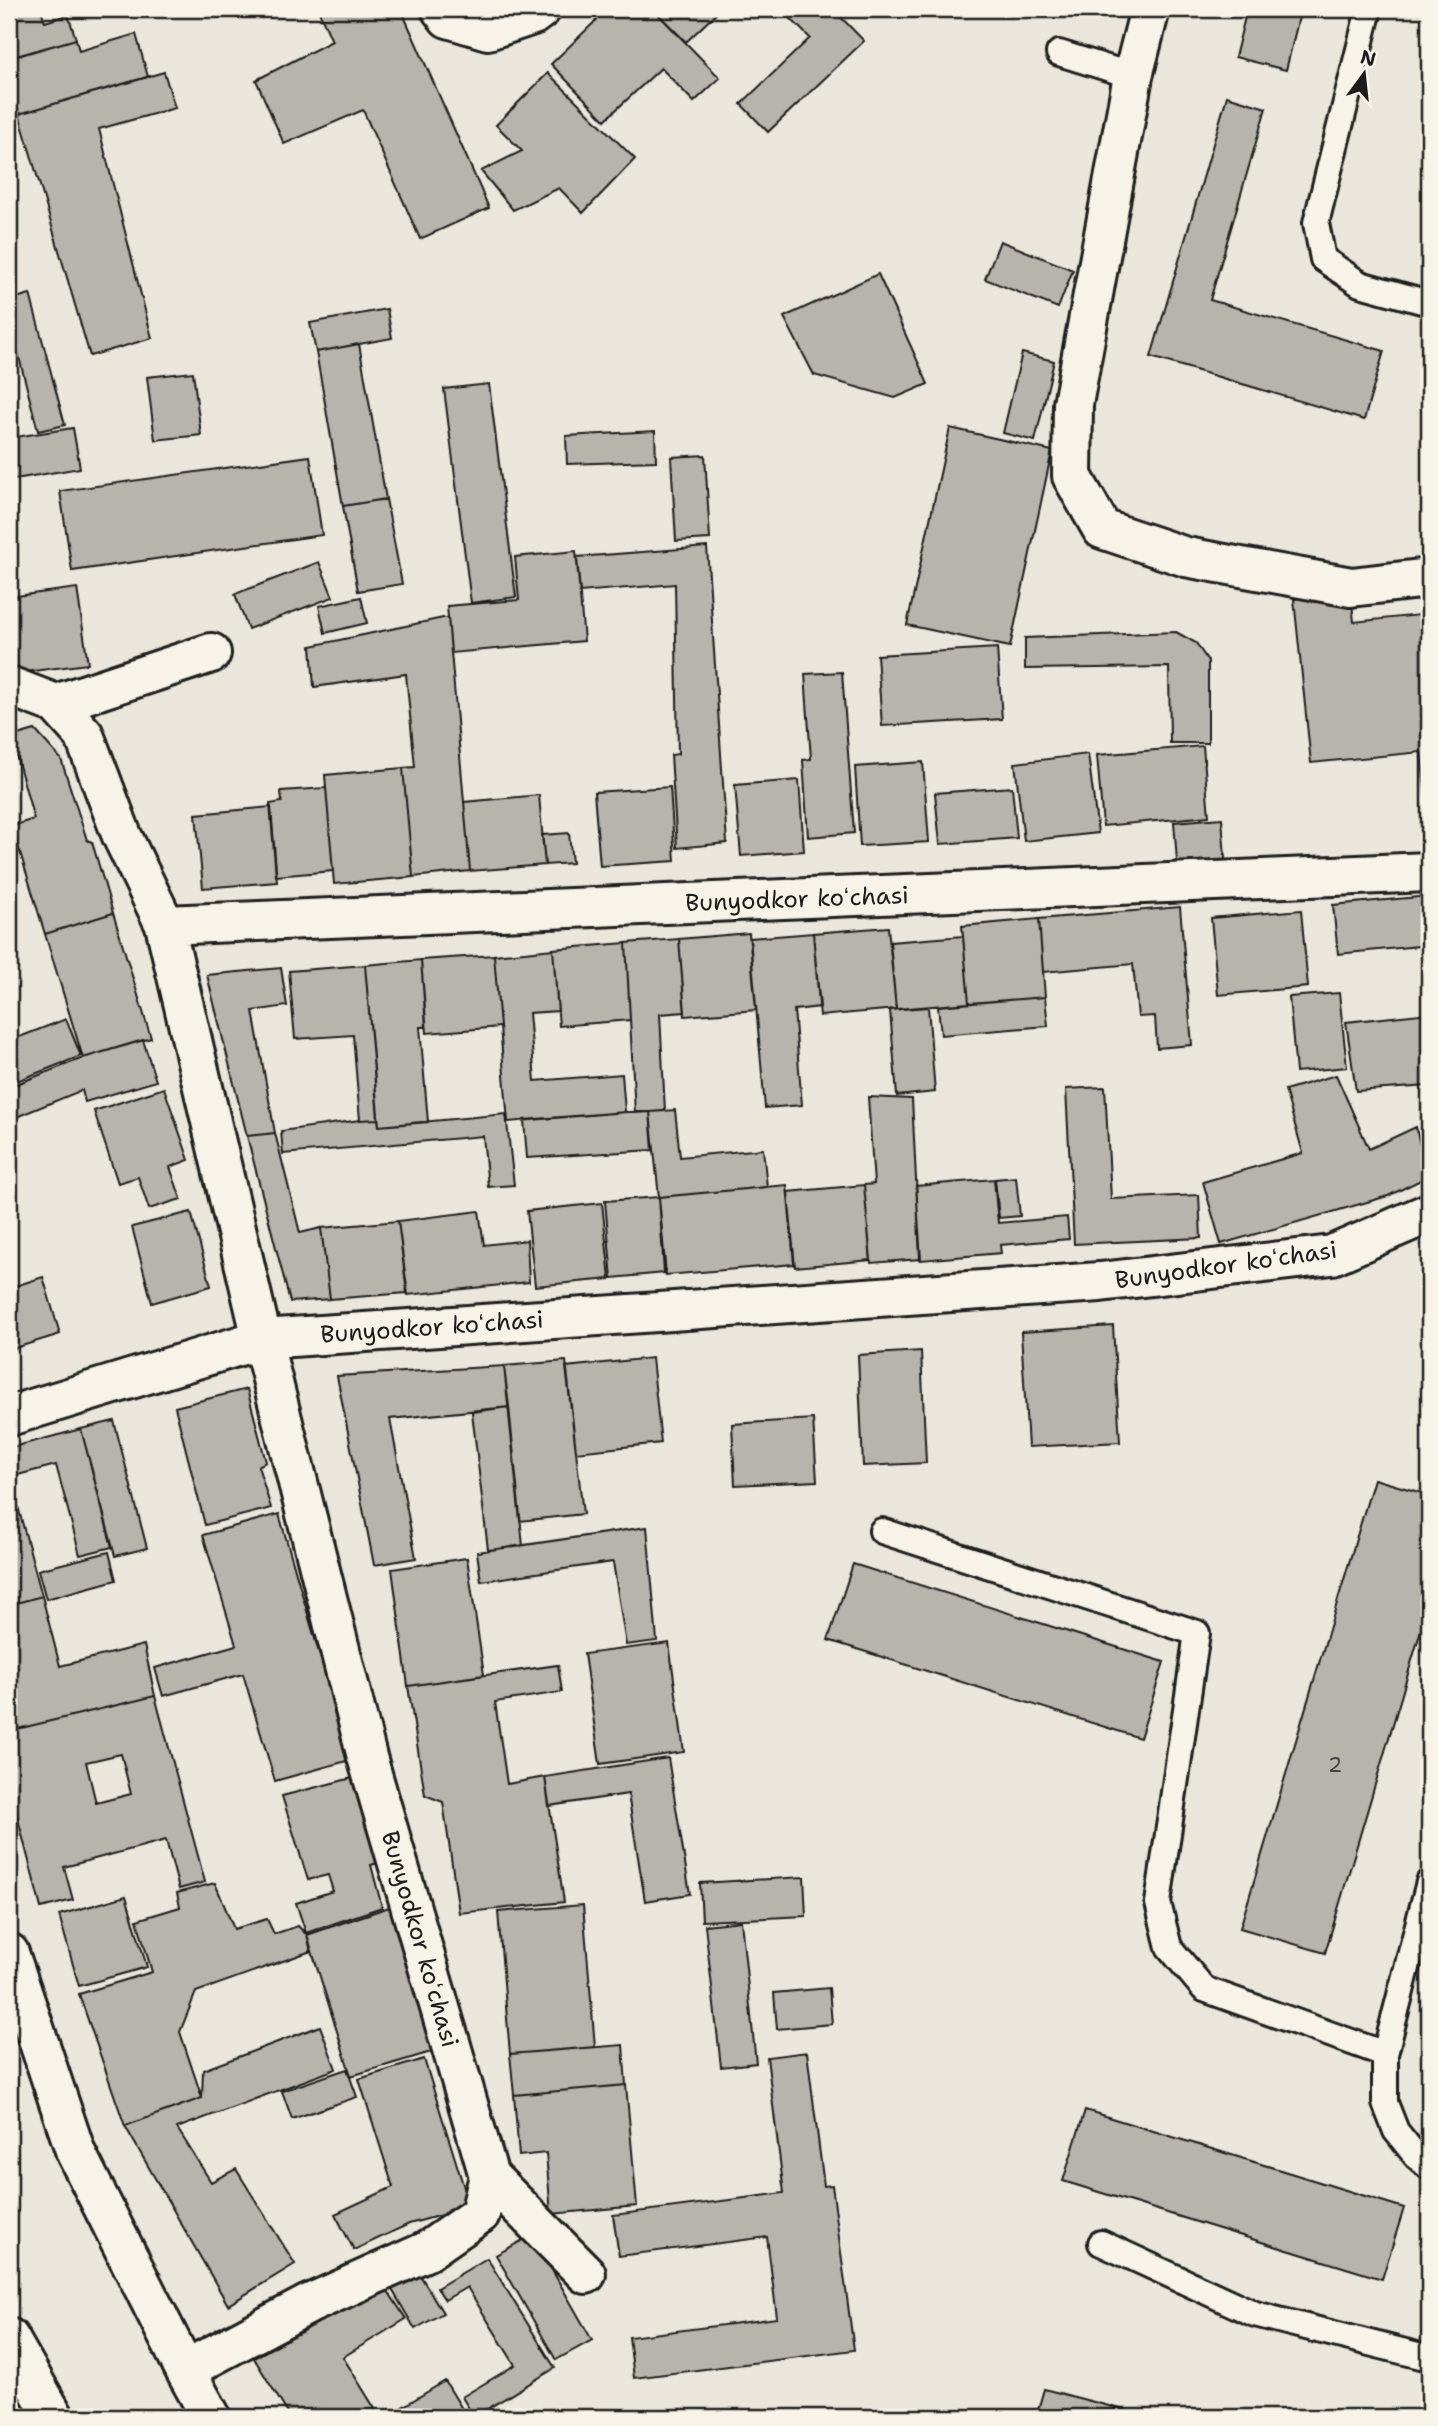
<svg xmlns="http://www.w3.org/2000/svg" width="1438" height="2426" font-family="'Shantell Sans',sans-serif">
	<rect width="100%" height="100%" fill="#eae6dc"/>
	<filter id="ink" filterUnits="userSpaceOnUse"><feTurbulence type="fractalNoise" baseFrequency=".0143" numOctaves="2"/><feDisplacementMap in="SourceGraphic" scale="14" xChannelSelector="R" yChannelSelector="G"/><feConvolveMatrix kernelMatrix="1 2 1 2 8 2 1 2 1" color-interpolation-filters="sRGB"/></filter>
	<g filter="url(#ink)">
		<path fill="#b6b4ac" stroke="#1c1c1c" stroke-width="2" fill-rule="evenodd" d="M9 9H41L45 22 68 15 76 39 14 57 9 40Z
			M318 9H401L489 208 420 239 363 110 284 144 256 80 332 41Z
			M608 9H653L720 78 694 102 661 68 605 120 551 64Z
			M653 9H721L686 42Z
			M781 9H833L864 41 768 132 741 104 810 38Z
			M1247 9H1301L1286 70 1235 57Z
			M136 34 148 77 19 114 9 81V58L76 39 79 51Z
			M164 72 175 108 99 129 152 338 90 356 19 114Z
			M548 73 635 159 583 213 559 188 513 210 481 171 522 151 496 125Z
			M1227 96 1266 108 1210 300 1384 351 1364 420 1151 357Z
			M1000 241 1073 270 1058 308 985 279Z
			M878 274 928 384 895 398 814 375 784 317Z
			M30 294 65 425 38 431 9 318V300Z
			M387 309 392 338 316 352 310 323Z
			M359 344 386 499 343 506 316 352Z
			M1022 353 1054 361 1035 441 1003 433Z
			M193 372 201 435 155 440 147 377Z
			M489 384 516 597 471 603 444 389Z
			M73 428 80 468 9 480V438Z
			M950 428 1052 451 1010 647 907 625Z
			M655 431 656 461 567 464 566 436Z
			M705 455 710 539 676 541 671 457Z
			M310 456 322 535 72 571 60 491Z
			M386 499 402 584 358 591 343 506Z
			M707 547 727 843 677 848 671 755 678 754 675 584 580 592 577 557Z
			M576 551 584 641 451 653 447 606 519 600 515 557Z
			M319 562 333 597 248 629 235 594Z
			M77 588 88 664 9 674V597Z
			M1351 593 1354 622 1429 614V827L1421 752 1311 763 1294 599Z
			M361 597 367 623 325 633 319 606Z
			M448 617 470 871 413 877 403 768 415 767 406 674 314 687 311 646Z
			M1176 632 1196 643 1208 661V743H1170L1169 667 1025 669V638Z
			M997 648 1002 719 882 726 877 655Z
			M842 672 854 833 808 837 803 760 811 759 805 674Z
			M35 730 61 759 87 840 92 842 113 913 45 934 12 826 34 819 11 737Z
			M1203 746 1209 816 1103 826 1097 755Z
			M1088 754 1098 833 1024 841 1015 763Z
			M923 762 929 842 860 846 855 767Z
			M403 768 413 877 334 884 325 775Z
			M799 780 804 851 741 856 735 785Z
			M670 787 675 861 600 866 594 792Z
			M1012 787 1017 838 940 844 935 793Z
			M326 788 333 871 276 876 270 804 282 802 281 791Z
			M539 795 545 865 470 871 464 802Z
			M271 807 277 882 203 888 196 814Z
			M1222 818 1226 871 1178 874 1174 822Z
			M569 833 572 863 545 865 542 835Z
			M1429 896V945L1338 954 1333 905Z
			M1180 907 1192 1045 1157 1048 1155 1016 1138 1017 1133 964 1043 972 1039 919Z
			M1301 910 1308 987 1218 995 1211 918Z
			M113 913 151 1038 83 1058 45 934Z
			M1039 919 1045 997 969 1003 962 926Z
			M888 927 896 1009 820 1016 813 933Z
			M749 933 756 1010 685 1016 679 939Z
			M813 933 820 1007 794 1010 802 1105 765 1108 750 938Z
			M963 936 969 1003 896 1009 890 942Z
			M679 939 685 1012 660 1014 665 1111 635 1113 626 943Z
			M626 943 630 1020 559 1026 553 949Z
			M553 949 558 1011 529 1013 535 1081 622 1074 625 1112 508 1122 494 955Z
			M494 955 500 1027 427 1033 421 960Z
			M421 960 426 1027H420L428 1122 379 1126 365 965Z
			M365 965 378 1119 360 1120 353 1035 295 1039 289 971Z
			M281 968 287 1006 253 1011 275 1133 247 1136 207 975Z
			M1339 993 1347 1067 1296 1072 1289 997Z
			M1045 997 1048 1026 941 1035 938 1006Z
			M928 1007 935 1092 897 1096 890 1010Z
			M1429 1013V1086L1356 1091 1346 1022Z
			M66 1019 81 1056 9 1084V1041Z
			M143 1040 156 1081 85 1102 82 1090 9 1120V1087L83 1058Z
			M1336 1075 1369 1149 1416 1127 1427 1177 1388 1196 1221 1244 1203 1182 1303 1153 1285 1090Z
			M1105 1087 1111 1199 1199 1195 1201 1238 1074 1244 1066 1089Z
			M164 1088 189 1160 170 1167 181 1199 149 1209 138 1177 118 1183 94 1111Z
			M868 1097 912 1099 920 1259 871 1263 864 1185 874 1184Z
			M675 1110 680 1157 763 1149 767 1187 659 1197 650 1112Z
			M625 1112H650L653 1150 527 1158 524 1120Z
			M506 1114 514 1185 488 1187 483 1136 283 1154 281 1131 360 1120 378 1119 379 1126Z
			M275 1133 300 1233 321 1228 330 1299 290 1302 247 1136Z
			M1016 1177 1020 1216 999 1218 995 1179Z
			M994 1179 998 1223 1067 1217 1069 1239 1000 1245 1001 1253 921 1260 916 1186Z
			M787 1185 794 1264 666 1275 659 1197Z
			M864 1185 871 1260 795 1267 788 1192Z
			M659 1197 664 1273 612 1278 605 1201Z
			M602 1203 610 1279 535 1286 527 1211Z
			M479 1211 484 1245 527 1240 529 1282 408 1295 398 1221Z
			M191 1212 211 1286 152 1303 132 1227Z
			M398 1221 407 1293 330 1299 321 1228Z
			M43 1277 60 1334 9 1350V1288Z
			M1113 1326 1120 1442 1028 1447 1021 1332Z
			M921 1351 926 1463 863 1466 858 1355Z
			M652 1358 661 1443 576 1452 566 1367Z
			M566 1361 583 1514 520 1521 504 1366Z
			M504 1366 509 1407 390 1419 416 1558 374 1565 337 1376Z
			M247 1389 266 1462 258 1466 271 1508 205 1525 175 1407Z
			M509 1407 523 1546 488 1550 472 1412Z
			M813 1419 817 1481 735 1485 732 1424Z
			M114 1421 147 1548 115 1556 81 1429Z
			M81 1429 112 1547 80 1555 56 1465 10 1477 42 1596 9 1605V1448Z
			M1374 1479 1429 1495V1603L1325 1953 1240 1928Z
			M279 1514 350 1760 275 1781 243 1674 163 1696 155 1668 236 1645 203 1535Z
			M647 1527 657 1641 626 1645 613 1562 481 1581 477 1552Z
			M109 1552 116 1580 46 1599 38 1570Z
			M467 1558 484 1675 408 1686 392 1569Z
			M853 1564 1164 1662 1140 1738 828 1640Z
			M42 1596 60 1666 144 1645 155 1696 9 1731V1605Z
			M669 1643 684 1752 600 1764 584 1654Z
			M558 1665 562 1692 495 1702 507 1784 545 1777 564 1902 459 1913 443 1802 425 1795 408 1686Z
			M155 1696 205 1882 179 1889 166 1840 64 1867 73 1900 41 1908 9 1784V1731ZM121 1754 131 1794 96 1803 86 1762Z
			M668 1758 690 1894 645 1901 628 1794 549 1806 545 1777Z
			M356 1777 378 1863 371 1865 382 1907 306 1933 296 1903 333 1891 328 1875 308 1880 282 1796Z
			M804 1877 806 1916 702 1921 700 1883Z
			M215 1883 234 1929 267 1919 274 1934 298 1926 307 1935 311 1951 196 1992 180 2032 202 2098 125 2126 79 1994 152 1972 137 1920 180 1907 177 1893Z
			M126 1896 147 1967 79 1986 59 1915Z
			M395 1905 441 2049 351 2076 307 1935Z
			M583 1905 595 2047 510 2054 498 1912Z
			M741 1921 756 2063 721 2067 705 1925Z
			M829 1988 832 2024 777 2029 774 1993Z
			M320 2026 336 2069 177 2128 211 2182 236 2169 295 2264 228 2305 125 2126 202 2098 203 2070Z
			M623 2045 626 2085 514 2095 510 2054Z
			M807 2052 824 2186 832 2185 854 2350 634 2378 629 2337 777 2318 767 2237 619 2256 613 2215 784 2193 767 2057Z
			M424 2059 470 2207 409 2224 354 2250 335 2214 393 2187 359 2079Z
			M347 2069 357 2097 292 2119 282 2091Z
			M626 2085 637 2206 551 2214 546 2153 519 2156 514 2095Z
			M1085 2110 1404 2208 1382 2279 1063 2181Z
			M532 2235 592 2340 556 2360 496 2255Z
			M487 2258 555 2368 474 2417 462 2397 515 2365 467 2287 445 2300 437 2288Z
			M417 2270 443 2313 415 2329 390 2286Z
			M384 2285 406 2319 343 2357 380 2417H290L254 2358Z
			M445 2381 467 2417H386Z
			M1044 2389 1151 2417H1036Z"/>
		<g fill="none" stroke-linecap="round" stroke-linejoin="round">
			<g stroke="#1c1c1c" stroke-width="30">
				<path id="lane" d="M1369 9 1316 223 1323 259 1360 284 1429 303
					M1059 53 1133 76
					M882 1531 1197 1633 1158 1903 1169 1947 1204 1989 1385 2054
					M1429 1882 1385 2054V2103L1396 2131 1416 2156 1429 2167
					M1101 2243 1255 2314 1429 2358"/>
			</g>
			<g stroke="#1c1c1c" stroke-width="44">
				<path id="street" d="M441 9 448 18 488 30 533 15 541 9
					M1150 9 1133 76 1073 404 1072 476 1102 529 1186 557 1351 587 1429 578
					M9 686 56 704 84 735 122 836 165 925 262 1339 9 1416
					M56 704 211 653
					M165 925 1429 872
					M9 1953 76 2153 185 2370
					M489 2176 586 2274
					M211 2417 185 2370 309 2304 427 2251 480 2214 489 2176 367 1757 262 1339 1100 1282 1332 1255 1429 1213"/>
			</g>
			<g stroke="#1c1c1c" stroke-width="44">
				<path id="primary" d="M9 2338 54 2417"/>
			</g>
			<use href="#lane" stroke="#f7f3e8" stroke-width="24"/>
			<use href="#street" stroke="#f7f3e8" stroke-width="38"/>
			<use href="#primary" stroke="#f7f3e8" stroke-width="38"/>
		</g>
	</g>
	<g text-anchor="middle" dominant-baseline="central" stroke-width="7" stroke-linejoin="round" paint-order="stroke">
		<g font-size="21" fill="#424240">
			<text x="1335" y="1765">2</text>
		</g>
		<g font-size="24" fill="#1c1c1c" stroke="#f7f3e8">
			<text transform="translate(797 899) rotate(-2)">Bunyodkor koʻchasi</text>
			<text transform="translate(1226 1265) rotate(-8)">Bunyodkor koʻchasi</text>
			<text transform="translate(432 1327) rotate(-4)">Bunyodkor koʻchasi</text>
			<text transform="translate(420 1939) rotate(74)">Bunyodkor koʻchasi</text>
		</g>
	</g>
	<rect width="1438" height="2426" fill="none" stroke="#f7f3e8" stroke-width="35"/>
	<rect x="18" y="18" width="1403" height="2391" fill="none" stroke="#1c1c1c" stroke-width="2.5" filter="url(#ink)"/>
	<g transform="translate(1364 74) rotate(15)" stroke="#f7f3e8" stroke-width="5" paint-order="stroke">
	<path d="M0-5L12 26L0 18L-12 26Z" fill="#1c1c1c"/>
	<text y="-10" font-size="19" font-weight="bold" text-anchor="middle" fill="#1c1c1c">N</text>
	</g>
</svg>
